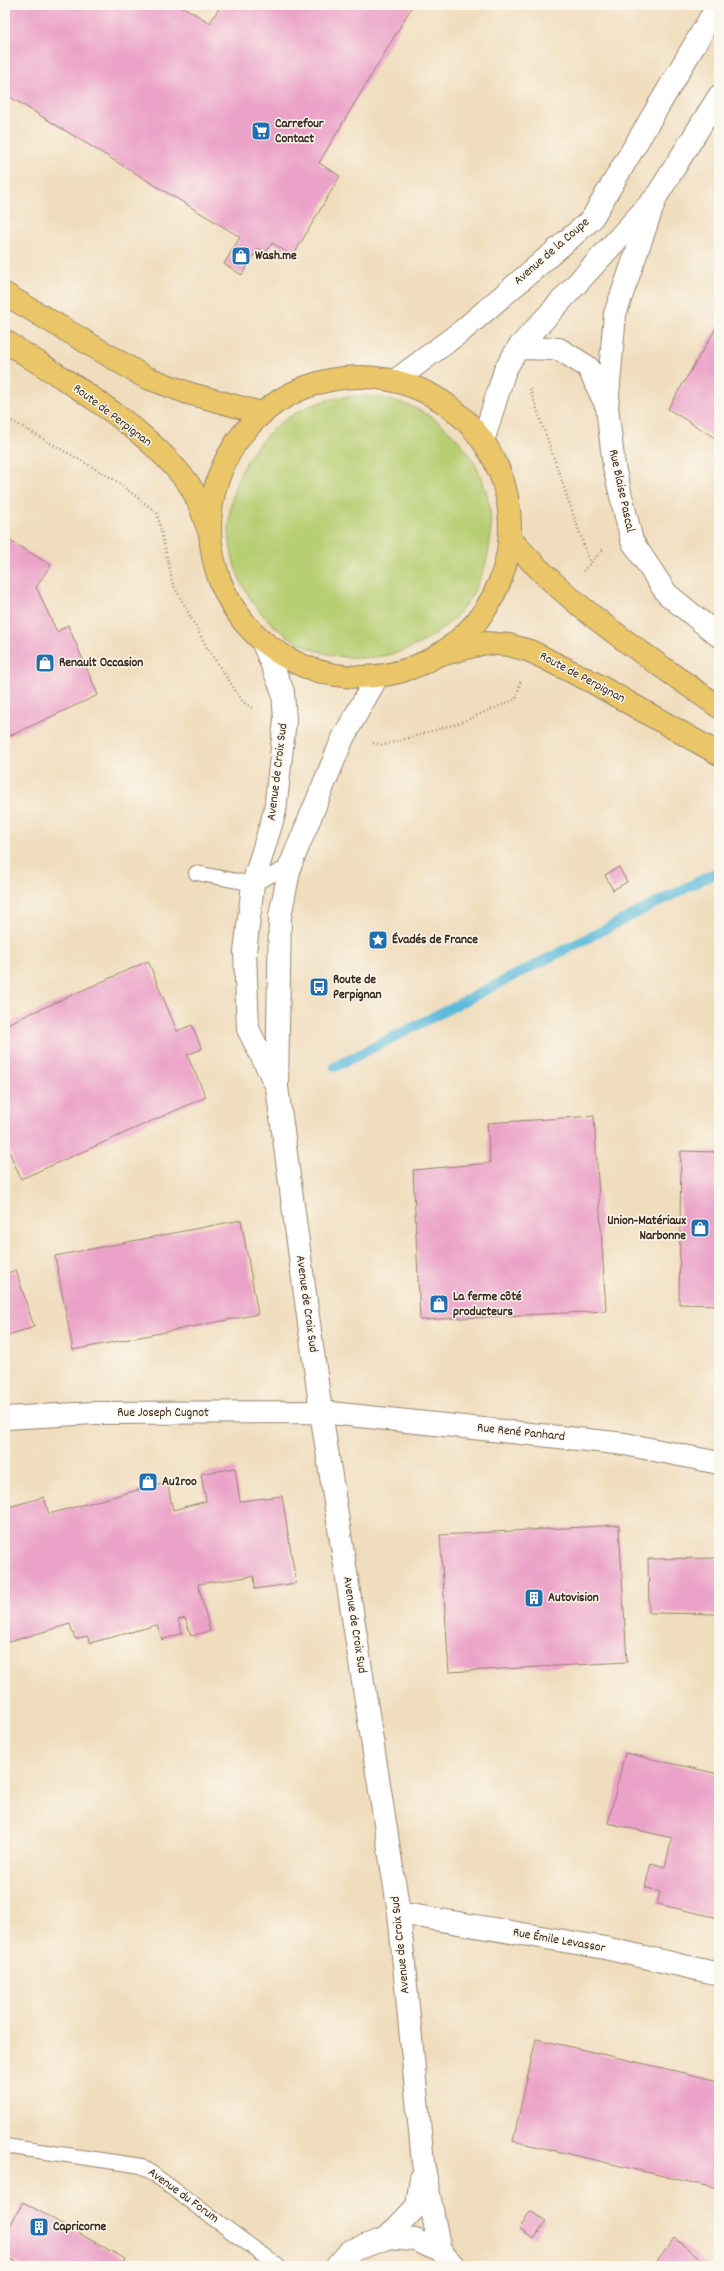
<svg xmlns="http://www.w3.org/2000/svg" width="724" height="2271" font-family="Dekko,sans-serif">
	<rect width="100%" height="100%" fill="#fbf7ec"/>
	<filter id="ink" filterUnits="userSpaceOnUse"><feTurbulence type="fractalNoise" baseFrequency=".025" numOctaves="2"/><feDisplacementMap in="SourceGraphic" scale="8" xChannelSelector="R" yChannelSelector="G"/><feConvolveMatrix kernelMatrix="1 2 1 2 8 2 1 2 1" color-interpolation-filters="sRGB"/></filter>
	<filter id="wash" filterUnits="userSpaceOnUse"><feTurbulence type="fractalNoise" baseFrequency=".012" numOctaves="4" result="noise"/><feDisplacementMap in="SourceGraphic" scale="16" xChannelSelector="R" yChannelSelector="G"/><feGaussianBlur stdDeviation="0.9" result="paint"/><feColorMatrix in="noise" values="0 0 0 0 0 0 0 0 0 0 0 0 0 0 0 0 0 1.4 0 .05"/><feComposite in="paint" operator="in"/></filter>
	<g filter="url(#wash)">
		<rect width="100%" height="100%" fill="#f0ddbd"/>
		<path fill="#b8ce73" stroke="#7a7c48" d="M229 527a131 131 0 1 1 262 0a131 131 0 1 1-262 0Z"/>
		<g fill="none" stroke-linecap="round" stroke-linejoin="round">
			<path stroke="#5cbada" stroke-width="10" d="M335 1067 719 871"/>
		</g>
		<g id="blocks">
			<path fill="#eba2c8" d="M5 5H180L210 23 221 5H413L319 163 340 176 293 256 272 243 266 252 258 248 242 275 224 264 240 237 5 94Z
				M719 323V440L668 409Z
				M5 538 51 565 36 587 57 632 68 625 98 695 5 738Z
				M619 867 627 882 613 890 605 875Z
				M148 961 177 1031 192 1025 202 1049 187 1055 206 1097 21 1179 5 1142V1025Z
				M594 1116 606 1311 420 1320 413 1170 490 1163 487 1123Z
				M681 1151 719 1152V1305L679 1304Z
				M241 1220 258 1314 73 1350 55 1256Z
				M16 1270 34 1327 5 1336V1274Z
				M235 1468 240 1501 282 1496 296 1583 255 1589 254 1576 198 1584 210 1631 191 1636 185 1618 178 1620 182 1633 162 1640 157 1625 90 1643 87 1636 75 1639 70 1624 5 1643V1508L44 1497 49 1514 167 1482 173 1510 206 1501 201 1474Z
				M619 1525 627 1662 449 1672 440 1535Z
				M719 1558V1614L649 1613 648 1559Z
				M625 1753 719 1774V1918L657 1904 660 1892 645 1887 651 1863 665 1867 672 1838 608 1823Z
				M536 2039 719 2081V2189L513 2141Z
				M23 2202 125 2259 121 2266H23L5 2256V2235Z
				M530 2211 546 2221 534 2239 519 2229Z
				M674 2238 710 2266H654Z"/>
		</g>
	</g>
	<g filter="url(#ink)">
		<use href="#blocks" fill-opacity="0" stroke="#96846e" stroke-width="1"/>
		<g fill="none" stroke-linecap="round" stroke-linejoin="round">
			<g stroke="#96846e" stroke-width="16">
				<path id="lane" d="M196 873 253 884 290 866
					M5 2146 142 2166 278 2266"/>
			</g>
			<g stroke="#96846e" stroke-width="24">
				<path id="street" d="M656 197 615 314 607 407 614 467 632 541 667 594 719 636
					M518 348 559 349 588 367 607 407
					M396 380 463 330 591 220 718 5
					M483 441 505 370 518 348 656 197 719 96
					M263 643 283 692 285 720 275 811 253 884 245 952 248 1029 275 1083
					M377 677 343 738 290 866 280 916 277 1087 321 1412 399 1913 423 2163 440 2251
					M5 1418 95 1413 321 1412 625 1444 719 1463
					M399 1913 605 1948 719 1974
					M387 2238 417 2206 421 2178
					M337 2266 350 2251 387 2238 415 2240 440 2251 454 2266"/>
			</g>
			<g stroke="#96846e" stroke-width="24">
				<path id="primary" d="M5 294 145 377 188 393 261 413
					M5 341C68 383 141 422 188 483 198 496 203 516 209 531
					M210 527a150 150 0 1 1 300 0a150 150 0 1 1-300 0Z
					M510 538C568 606 647 656 719 707
					M445 654 485 643 509 645 530 651 594 683 719 754"/>
			</g>
			<path stroke="#96846e" stroke-width="2.5" stroke-dasharray="1 3" stroke-linecap="butt" d="M530 389 590 563
				M5 417 115 480 157 513 173 584 206 646 243 702 254 709
				M583 571 604 548
				M373 743 384 745 459 723 516 699 521 680"/>
			<use href="#lane" stroke="#fff" stroke-width="14"/>
			<use href="#street" stroke="#fff" stroke-width="22"/>
			<use href="#primary" stroke="#eac669" stroke-width="22"/>
		</g>
	</g>
	<defs>
		<g id="supermarket-square" transform="scale(1)"><rect x="-9" y="-9" width="18" height="18" rx="4" fill="#1f6fb2" stroke="#fbf7ec"/><path d="M-6-5.5h2.5l.6 2H6L4.5 2H-2.5L-4.4-4H-6ZM-1.5 3.2a1.3 1.3 0 1 0 .1 0ZM3 3.2a1.3 1.3 0 1 0 .1 0Z" fill="#fff"/></g>
		<g id="shop-square" transform="scale(1)"><rect x="-9" y="-9" width="18" height="18" rx="4" fill="#1f6fb2" stroke="#fbf7ec"/><path d="M-5-2.5h2.3a2.7 3.5 0 0 1 5.4 0H5L5.5 6h-11ZM-1.5-2.5h3a1.5 2.3 0 0 0-3 0Z" fill="#fff"/></g>
		<g id="sight-square" transform="scale(1)"><rect x="-9" y="-9" width="18" height="18" rx="4" fill="#1f6fb2" stroke="#fbf7ec"/><path d="M0-6L1.8-2.2L6-1.7L2.9 1.2L3.7 5.4L0 3.3L-3.7 5.4L-2.9 1.2L-6-1.7L-1.8-2.2Z" fill="#fff"/></g>
		<g id="bus-square" transform="scale(1)"><rect x="-9" y="-9" width="18" height="18" rx="4" fill="#1f6fb2" stroke="#fbf7ec"/><path d="M-5-6H5V4H4V6H2V4H-2V6H-4V4H-5ZM-3.5-4V0h7V-4ZM-3.5 1.2v1.5H-2V1.2ZM2 1.2v1.5H3.5V1.2Z" fill="#fff"/></g>
		<g id="building-square" transform="scale(1)"><rect x="-9" y="-9" width="18" height="18" rx="4" fill="#1f6fb2" stroke="#fbf7ec"/><path d="M-4-6H4V6H1V3H-1V6H-4ZM-2.5-4.3h1.7v1.8h-1.7ZM.8-4.3h1.7v1.8H.8ZM-2.5-1h1.7V.8h-1.7ZM.8-1h1.7V.8H.8Z" fill="#fff"/></g>
	</defs>
	<g fill-rule="evenodd">
		<use href="#supermarket-square" x="261" y="131"/>
		<use href="#shop-square" x="241" y="256"/>
		<use href="#shop-square" x="45" y="663"/>
		<use href="#sight-square" x="378" y="940"/>
		<use href="#bus-square" x="319" y="987"/>
		<use href="#shop-square" x="700" y="1228"/>
		<use href="#shop-square" x="439" y="1304"/>
		<use href="#shop-square" x="148" y="1482"/>
		<use href="#building-square" x="534" y="1598"/>
		<use href="#building-square" x="39" y="2227"/>
	</g>
	<g text-anchor="middle" dominant-baseline="central" stroke-width="3" stroke-linejoin="round" paint-order="stroke">
		<g font-size="13" font-weight="bold" fill="#3b2a1e" stroke="#fbf7ec" text-anchor="start">
			<text x="275" y="124">Carrefour<tspan x="275" dy="15">Contact</tspan></text>
			<text x="255" y="256">Wash.me</text>
			<text x="59" y="663">Renault Occasion</text>
			<text x="392" y="940">Évadés de France</text>
			<text x="333" y="980">Route de<tspan x="333" dy="15">Perpignan</tspan></text>
			<text x="686" y="1221" text-anchor="end">Union-Matériaux<tspan x="686" dy="15">Narbonne</tspan></text>
			<text x="453" y="1297">La ferme côté<tspan x="453" dy="15">producteurs</tspan></text>
			<text x="162" y="1482">Au2roo</text>
			<text x="548" y="1598">Autovision</text>
			<text x="53" y="2227">Capricorne</text>
		</g>
		<g font-size="13" fill="#3b2a1e" stroke="#fbf7ec">
			<text transform="translate(552 252) rotate(-41)">Avenue de la Coupe</text>
			<text transform="translate(112 416) rotate(37)">Route de Perpignan</text>
			<text transform="translate(621 491) rotate(78)">Rue Blaise Pascal</text>
			<text transform="translate(582 678) rotate(28)">Route de Perpignan</text>
			<text transform="translate(278 772) rotate(-83)">Avenue de Croix Sud</text>
			<text transform="translate(306 1304) rotate(82)">Avenue de Croix Sud</text>
			<text x="163" y="1413">Rue Joseph Cugnot</text>
			<text transform="translate(521 1433) rotate(6)">Rue René Panhard</text>
			<text transform="translate(354 1625) rotate(81)">Avenue de Croix Sud</text>
			<text transform="translate(559 1941) rotate(10)">Rue Émile Levassor</text>
			<text transform="translate(401 1945) rotate(-96)">Avenue de Croix Sud</text>
			<text transform="translate(183 2196) rotate(36)">Avenue du Forum</text>
		</g>
	</g>
	<rect width="724" height="2271" fill="none" stroke="#fbf7ec" stroke-width="20"/>
</svg>
